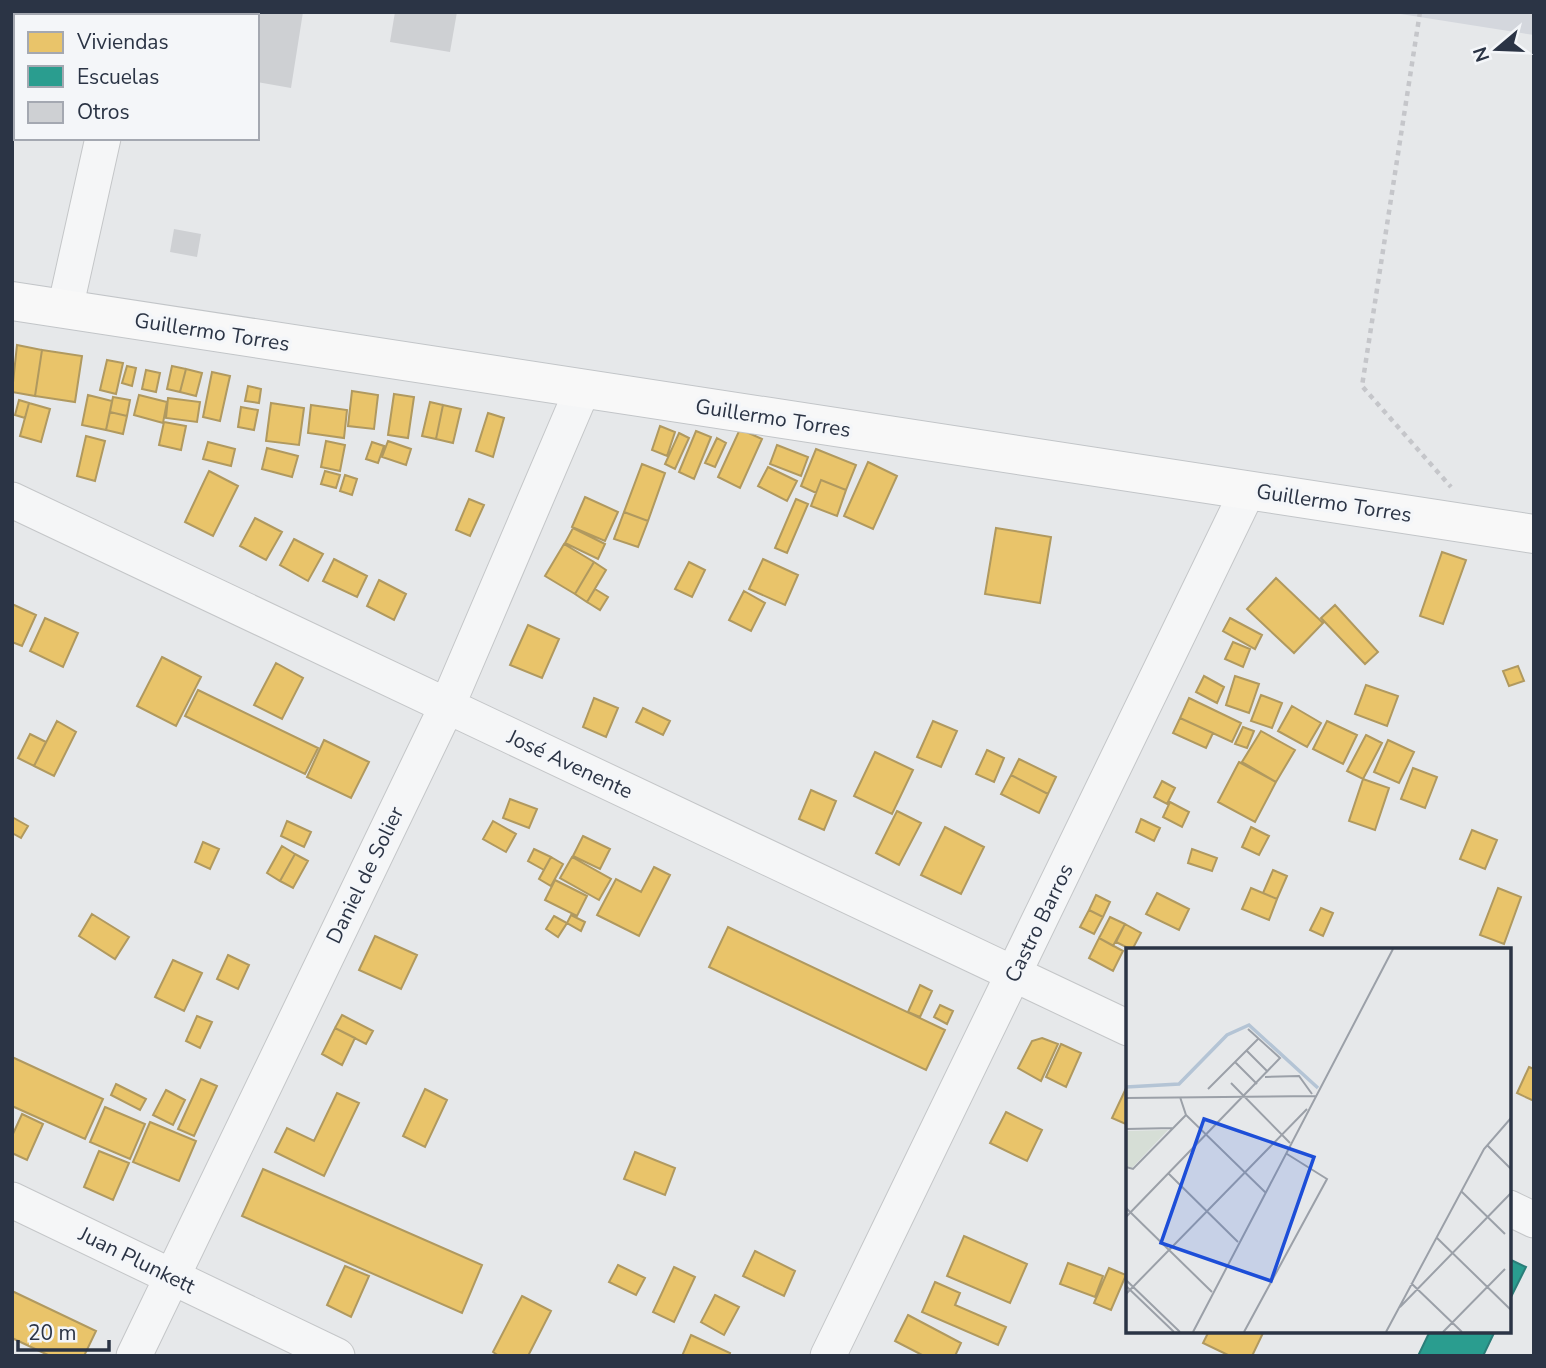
<svg xmlns="http://www.w3.org/2000/svg" width="1546" height="1368" font-family="'Nunito Sans',sans-serif">
	<rect width="100%" height="100%" fill="#e6e8ea"/>
	<path fill="#d4d7dd" d="M1388 12H1534V35Z"/>
	<path fill="#e9c46a" stroke="#b0995f" stroke-width="2" d="M17 345 42 350 35 396 12 392Z
		M42 350 82 356 75 402 35 396Z
		M107 360 123 363 116 394 100 390Z
		M127 366 136 368 132 386 122 383Z
		M172 366 186 369 180 392 167 389Z
		M186 369 202 373 196 396 180 392Z
		M146 370 160 373 156 392 142 389Z
		M212 372 230 376 220 421 203 417Z
		M248 386 261 389 259 403 245 401Z
		M352 391 378 395 374 429 348 426Z
		M394 394 414 397 408 438 388 435Z
		M88 395 112 401 106 430 82 425Z
		M139 395 167 402 163 423 134 415Z
		M113 397 130 400 127 416 110 412Z
		M168 398 200 402 197 422 166 418Z
		M19 400 29 403 25 418 15 415Z
		M430 402 443 405 436 439 422 436Z
		M29 403 50 409 41 442 20 436Z
		M271 403 304 408 299 445 266 441Z
		M311 405 347 410 344 438 308 433Z
		M443 405 461 409 453 443 436 439Z
		M241 407 258 410 254 430 238 427Z
		M110 412 127 416 123 434 106 430Z
		M488 413 504 418 493 457 476 451Z
		M164 422 186 426 181 450 159 445Z
		M660 426 675 432 667 456 652 450Z
		M740 429 762 439 740 488 718 477Z
		M696 431 711 437 694 479 679 472Z
		M679 433 689 438 675 469 665 464Z
		M86 436 105 441 95 481 77 476Z
		M717 438 726 443 715 467 705 463Z
		M326 441 345 445 340 471 321 467Z
		M388 441 411 449 406 465 382 457Z
		M208 442 235 449 231 466 203 459Z
		M372 442 384 446 378 463 366 459Z
		M777 445 808 457 801 476 770 464Z
		M267 448 298 456 292 477 262 469Z
		M816 449 856 465 846 490 821 480 816 493 801 486Z
		M868 462 897 476 873 529 844 516Z
		M642 464 665 473 648 521 624 512Z
		M768 467 797 481 787 501 758 486Z
		M209 471 238 486 213 536 185 522Z
		M325 471 340 475 336 488 321 484Z
		M345 475 357 479 352 495 340 491Z
		M821 480 846 490 837 516 811 506Z
		M585 497 618 512 605 541 572 527Z
		M469 499 484 505 470 536 456 530Z
		M796 499 808 504 787 553 775 548Z
		M624 512 648 521 638 547 614 539Z
		M255 518 282 532 266 560 240 546Z
		M573 528 605 544 598 559 565 543Z
		M996 528 1051 537 1040 603 985 594Z
		M294 539 323 554 308 581 280 565Z
		M564 544 594 562 575 594 545 576Z
		M1442 552 1466 560 1443 624 1420 616Z
		M334 559 367 576 357 597 323 581Z
		M763 559 798 575 785 605 749 589Z
		M594 562 606 570 587 602 575 594Z
		M689 562 705 570 692 597 675 589Z
		M1276 578 1323 623 1294 653 1247 609Z
		M379 580 406 594 394 620 367 606Z
		M595 589 608 597 600 610 587 602Z
		M744 591 765 603 751 631 729 620Z
		M12 604 36 615 22 646 12 642Z
		M1335 605 1378 652 1365 664 1321 618Z
		M45 618 78 633 63 667 30 651Z
		M1230 618 1262 635 1255 649 1223 631Z
		M528 625 559 639 542 678 510 665Z
		M1233 642 1250 649 1243 667 1225 659Z
		M162 657 201 677 176 726 137 706Z
		M276 663 303 678 282 719 254 705Z
		M1518 666 1524 681 1509 686 1503 671Z
		M1204 676 1224 687 1217 703 1196 692Z
		M1235 676 1259 684 1249 713 1226 705Z
		M1366 685 1398 696 1387 726 1355 714Z
		M198 690 318 748 305 774 185 716Z
		M1261 695 1282 703 1272 728 1251 721Z
		M594 698 618 708 606 737 583 727Z
		M1189 698 1241 723 1232 742 1180 718Z
		M1292 706 1321 723 1307 747 1278 731Z
		M643 708 670 721 663 735 636 722Z
		M1180 718 1213 733 1206 748 1173 733Z
		M57 721 76 732 54 776 34 766Z
		M933 721 957 731 941 767 917 757Z
		M1327 721 1357 735 1343 764 1313 749Z
		M1243 727 1254 731 1247 748 1235 744Z
		M1261 731 1295 750 1276 782 1242 762Z
		M30 734 46 742 34 766 18 758Z
		M1366 735 1382 743 1363 779 1347 771Z
		M324 740 369 762 351 798 307 777Z
		M1388 740 1414 752 1399 783 1374 772Z
		M987 750 1004 758 994 782 976 774Z
		M875 752 913 770 892 814 854 796Z
		M1019 759 1056 777 1048 794 1011 775Z
		M1239 762 1276 782 1255 822 1218 802Z
		M1413 768 1437 777 1425 808 1401 799Z
		M1011 775 1048 794 1039 813 1001 794Z
		M1363 779 1389 788 1375 830 1349 821Z
		M1162 781 1175 788 1167 804 1154 797Z
		M811 790 836 801 824 830 799 819Z
		M510 799 537 809 529 828 503 818Z
		M1170 802 1189 812 1182 827 1163 817Z
		M897 811 921 823 899 865 876 853Z
		M12 817 28 826 21 838 12 833Z
		M1141 819 1160 828 1154 841 1136 832Z
		M287 821 311 832 304 847 281 836Z
		M493 821 516 834 506 852 483 839Z
		M945 827 984 847 961 894 921 875Z
		M1251 827 1269 836 1259 855 1242 847Z
		M1472 830 1497 840 1485 869 1460 859Z
		M583 836 610 849 600 869 573 856Z
		M203 842 219 849 210 869 195 862Z
		M282 846 295 854 280 881 267 873Z
		M534 849 551 857 544 870 528 861Z
		M1192 849 1217 858 1212 871 1188 863Z
		M295 854 308 861 293 888 280 881Z
		M551 857 563 864 551 886 539 879Z
		M572 857 611 879 599 900 560 878Z
		M654 867 670 875 639 936 597 915 616 879 641 892Z
		M1273 870 1287 876 1277 899 1263 893Z
		M555 880 587 896 577 916 545 900Z
		M1251 888 1277 899 1269 920 1242 909Z
		M1498 888 1521 897 1504 944 1480 935Z
		M1157 893 1189 909 1179 930 1146 914Z
		M1096 895 1110 902 1103 917 1089 910Z
		M1321 908 1333 913 1323 936 1310 930Z
		M1089 910 1103 917 1094 934 1080 927Z
		M92 914 129 937 115 959 79 936Z
		M571 915 585 922 581 931 567 923Z
		M554 916 567 923 558 937 546 929Z
		M1110 917 1125 924 1113 946 1099 938Z
		M1125 924 1141 933 1132 950 1116 942Z
		M728 927 945 1030 926 1070 709 967Z
		M375 936 417 955 401 989 359 970Z
		M1099 938 1123 951 1113 971 1089 958Z
		M228 955 249 965 238 989 217 979Z
		M173 960 202 973 184 1011 155 997Z
		M920 985 932 991 920 1017 908 1012Z
		M940 1005 953 1011 947 1024 934 1017Z
		M342 1015 373 1031 366 1044 335 1028Z
		M197 1016 212 1022 200 1048 186 1041Z
		M335 1028 355 1038 342 1065 322 1054Z
		M1042 1038 1058 1044 1041 1081 1018 1068 1032 1041Z
		M1061 1044 1081 1053 1066 1087 1046 1077Z
		M12 1057 103 1099 85 1139 12 1106Z
		M1529 1067 1534 1069V1101L1517 1093Z
		M201 1079 217 1086 194 1136 178 1129Z
		M116 1084 146 1099 140 1110 111 1095Z
		M1128 1084V1125L1112 1118Z
		M425 1089 447 1100 425 1147 403 1136Z
		M166 1090 185 1100 173 1125 153 1115Z
		M337 1093 359 1103 324 1176 275 1152 287 1128 314 1141Z
		M105 1107 145 1124 130 1159 90 1142Z
		M1006 1112 1042 1130 1027 1161 990 1143Z
		M22 1114 43 1124 27 1160 12 1153V1136Z
		M150 1122 196 1141 179 1181 133 1162Z
		M99 1151 129 1163 113 1200 84 1187Z
		M635 1152 675 1168 665 1195 624 1179Z
		M263 1169 482 1265 462 1313 242 1216Z
		M964 1236 1027 1264 1010 1303 947 1276Z
		M755 1251 795 1271 784 1296 743 1276Z
		M1068 1263 1103 1276 1095 1297 1060 1284Z
		M618 1265 645 1278 636 1295 609 1282Z
		M345 1266 369 1276 351 1317 327 1305Z
		M674 1267 695 1277 674 1322 653 1312Z
		M1109 1268 1126 1275 1111 1310 1094 1303Z
		M935 1282 960 1293 955 1305 1006 1327 998 1345 922 1312Z
		M12 1291 96 1331 84 1356H50L12 1338Z
		M715 1295 739 1307 724 1335 701 1322Z
		M522 1296 551 1311 528 1356H499L493 1352Z
		M908 1315 961 1343 955 1356H924L895 1341Z
		M1209 1331H1264L1252 1356H1230L1203 1343Z
		M691 1335 730 1353 729 1356H682Z"/>
	<path fill="#2a9d8f" stroke="#2a7e79" stroke-width="2" d="M1509 1259 1526 1267 1509 1301Z
		M1430 1331H1495L1483 1356H1418Z"/>
	<path fill="#ced0d3" d="M188 12H230L229 16H187Z
		M256 12H303L291 88 257 82Z
		M395 12H457L450 52 390 42Z
		M174 229 201 234 197 257 170 252Z"/>
	<g fill="none" stroke-linecap="round" stroke-linejoin="round">
		<g stroke="#c4c6c8" stroke-width="37">
			<path id="minor" d="M131 16 132 12
				M65 309 103 138
				M12 500 1128 1028
				M12 1200 337 1356
				M1509 1208 1534 1220
				M134 1356 447 706 583 388
				M828 1356 1248 490"/>
		</g>
		<g stroke="#c2c5c8" stroke-width="40">
			<path id="major" d="M12 301 1534 534"/>
		</g>
		<path stroke="#c5c6ca" stroke-width="4.5" stroke-dasharray="5 5" stroke-linecap="butt" d="M1420 12 1362 386 1451 487"/>
		<use href="#minor" stroke="#f5f6f7" stroke-width="35"/>
		<use href="#major" stroke="#f8f8f8" stroke-width="38"/>
	</g>
	<g text-anchor="middle" dominant-baseline="central" stroke-width="7" stroke-linejoin="round" paint-order="stroke">
		<g font-size="21" fill="#2b3445" stroke="#f4f6f9">
			<text transform="translate(212 332) rotate(9)">Guillermo Torres</text>
			<text transform="translate(773 418) rotate(9)">Guillermo Torres</text>
			<text transform="translate(1334 503) rotate(9)">Guillermo Torres</text>
			<text transform="translate(570 764) rotate(25)">José Avenente</text>
			<text transform="translate(365 875) rotate(-64)">Daniel de Solier</text>
			<text transform="translate(1039 923) rotate(-64)">Castro Barros</text>
			<text transform="translate(137 1260) rotate(26)">Juan Plunkett</text>
		</g>
	</g>
	<g transform="translate(1126 948)">
		<rect width="385" height="385" fill="#e6e8ea"/>
		<path d="M42 182 5 221 0 216 1 183Z" fill="#d6ded6"/>
		<path fill="none" stroke="#b4c4d5" stroke-width="3.5" d="M0 139 53 136 101 87 123 77 192 140"/>
		<path fill="none" stroke="#9ba0a8" stroke-width="2" d="M121 103 142 124M109 114 131 136M139 129 173 128 186 146M105 135 164 195M82 141 133 90M54 149 60 167 140 245M0 150 190 148M0 181 47 180M361 197 385 221M0 219 7 221 60 167M43 226 112 294M335 243 379 286M0 260 86 344M0 269 154 110 122 81M310 289 385 362M0 332 54 384M285 335 336 384M0 338 48 384M0 346 181 161M274 359 385 245M67 384 267 1M118 384 201 231 161 206M260 384 358 201 385 170M317 384 379 321"/>
		<path fill="#1d4ed8" fill-opacity="0.15" stroke="#1d4ed8" stroke-width="3.5" d="M78 171 188 209 145 333 35 295Z"/>
		<rect width="385" height="385" fill="none" stroke="#2b3445" stroke-width="3.5"/>
	</g>
	<rect width="1546" height="1368" fill="none" stroke="#2b3445" stroke-width="28"/>
	<rect x="14" y="14" width="245" height="126" fill="#f4f6f9" stroke="#a4a8b1" stroke-width="2"/>
	<rect x="28" y="32" width="35" height="21" fill="#e9c46a" stroke="#a4a8b1" stroke-width="2"/>
	<text x="77" y="49" font-size="21" fill="#2b3445">Viviendas</text>
	<rect x="28" y="66" width="35" height="21" fill="#2a9d8f" stroke="#a4a8b1" stroke-width="2"/>
	<text x="77" y="84" font-size="21" fill="#2b3445">Escuelas</text>
	<rect x="28" y="102" width="35" height="21" fill="#ced0d3" stroke="#a4a8b1" stroke-width="2"/>
	<text x="77" y="119" font-size="21" fill="#2b3445">Otros</text>
	<g transform="translate(1497 49) rotate(251)" stroke="#f4f6f9" stroke-width="5" paint-order="stroke">
	<path d="M0-5L12 26L0 18L-12 26Z" fill="#2b3445"/>
	<text y="-10" font-size="19" font-weight="bold" text-anchor="middle" fill="#2b3445">N</text>
	</g>
	<path d="M18 1340v10h91v-10" fill="none" stroke="#2b3445" stroke-width="3.5"/>
	<text x="28" y="1340" font-size="21" fill="#2b3445" stroke="#f4f6f9" stroke-width="5" paint-order="stroke">20 m</text>
</svg>
